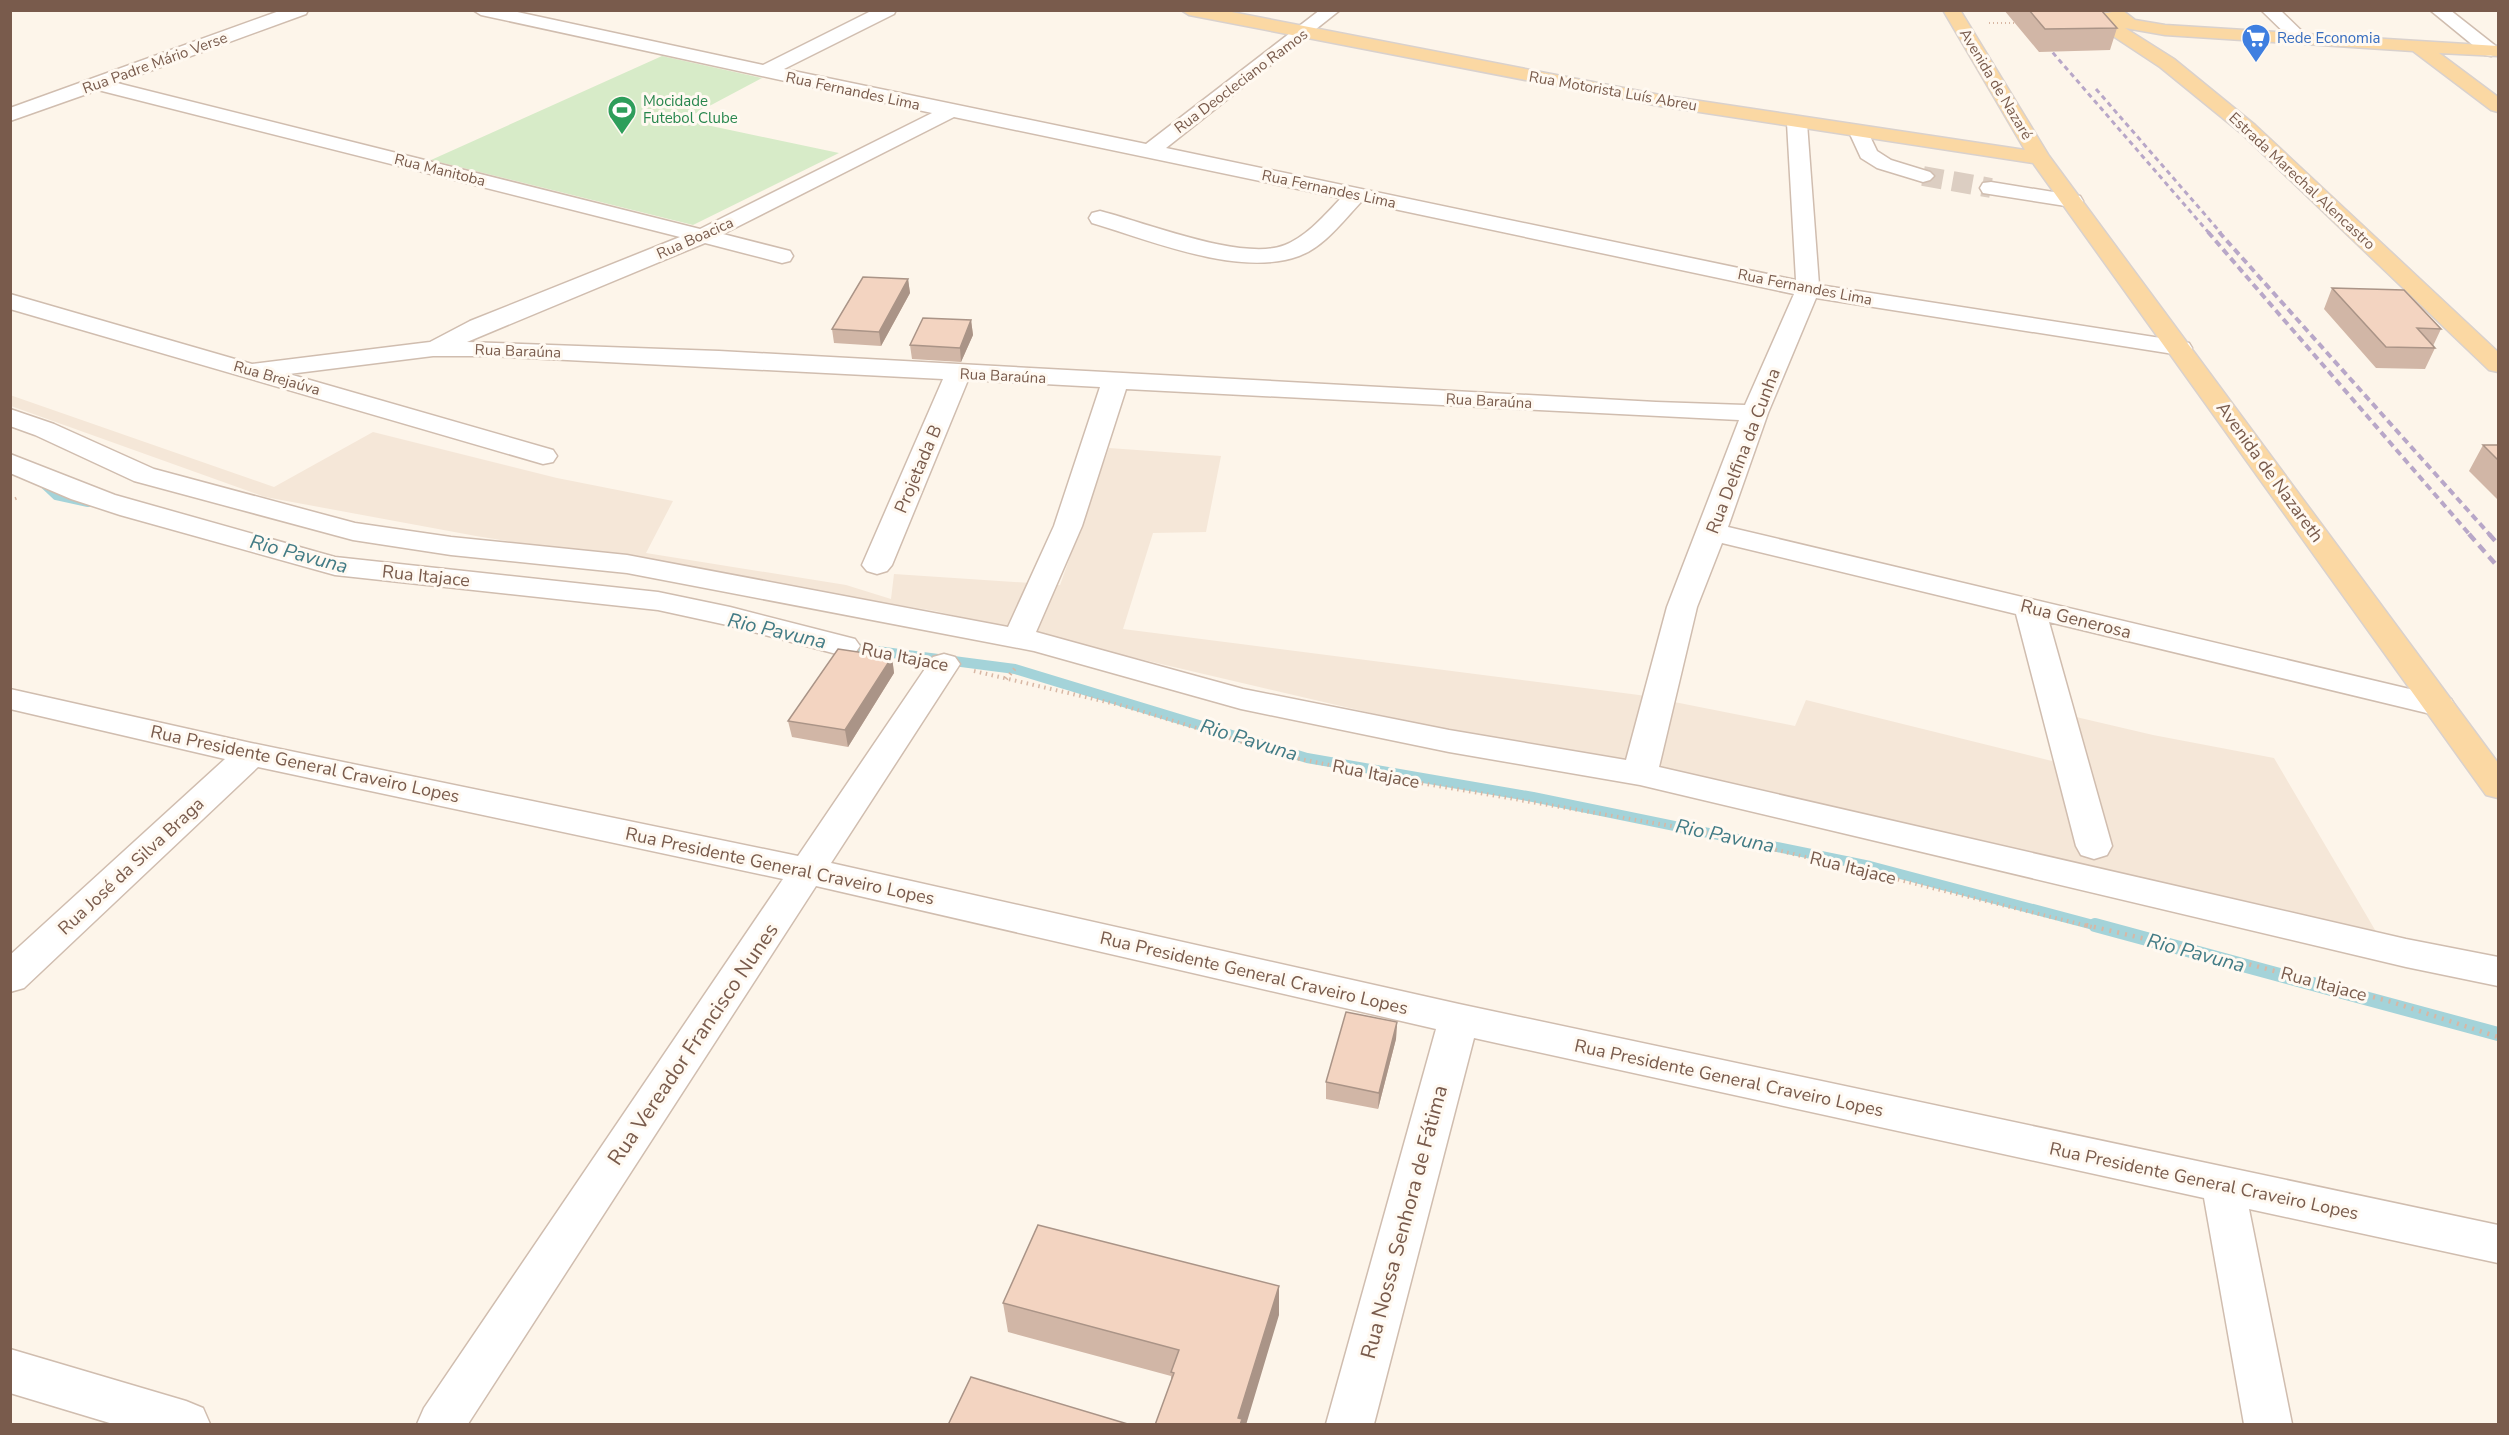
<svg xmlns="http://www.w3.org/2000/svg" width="2509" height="1435" font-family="'Nunito Sans',sans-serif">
	<rect width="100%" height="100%" fill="#fdf5ea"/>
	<path fill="#f5e7d8" d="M10 395 274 487 373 432 557 478 673 501 646 553 846 585 891 599 894 574 1060 585 1109 448 1221 456 1206 532 1153 533 1123 629 1639 695 1795 726 1806 700 2060 763 2059 713 2153 735 2274 758 2378 935 1811 805 1375 714 935 611 476 536 265 497 11 406Z"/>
	<path fill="#d7ebc8" d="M662 56 762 78 683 120 839 153 693 225 431 160Z"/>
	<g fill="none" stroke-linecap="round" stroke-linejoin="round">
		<path stroke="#a4d3d9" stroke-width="8" d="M39 480 56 496 88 503"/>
		<path stroke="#a4d3d9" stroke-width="10" d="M846 647 1015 669 1307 758 1533 797 1870 866 2101 927"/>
		<path stroke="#a4d3d9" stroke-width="14" d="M2095 925 2498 1034"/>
		<path stroke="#dccec2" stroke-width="20" stroke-dasharray="20 10" stroke-linecap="butt" d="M1923 176 1991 188"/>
		<g stroke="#d0bdaf" stroke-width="3">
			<path id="minor" d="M282 10H308L306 14 117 83 700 229 932 113 481 15 473 10H508L763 65 873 10H896L894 14 784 69 1146 144 1320 10H1340L1166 148 1796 280 1787 123 1790 119H1804L1807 123 1819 285 2180 341 2189 343 2192 348 2189 353 2180 355 1816 298 1768 413 1728 527 2439 696 2451 699 2455 706 2451 713 2439 716 2049 622 2112 846 2107 855 2094 859 2081 855 2076 846 2016 614 1722 543 1697 607 1659 767 2406 939 2498 957V986L2406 967 1640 785 1449 752 1241 709 1034 651 627 573 451 555 353 540 134 481 35 435 10 426V409L54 424 154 469 355 523 451 537 627 555 1008 627 1054 526 1100 387 968 380 892 565 887 571 877 574 867 571 862 565 943 379 489 356H433L289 374 553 450 557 456 553 462 543 464 10 309V294L252 364 430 342 470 321 680 237 98 90 10 121V108ZM954 117 1341 198C1325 215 1307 236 1285 245 1243 262 1144 222 1100 211L1092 213 1089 218 1092 223C1150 240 1239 278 1299 256 1324 247 1343 221 1361 202L1794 294 1745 405 1656 402 719 351 467 342 705 243 782 263 790 261 793 256 790 251 723 234ZM1126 389 1739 420 1667 607 1626 760 1449 730 1243 689 1036 632 1082 526Z
				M2261 10H2280L2310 39 2307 43H2295Z
				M2430 10H2450L2497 47 2498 53 2491 56 2485 55Z
				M1859 126 1866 128 1877 151 1891 160 1930 172 1934 176 1930 180 1923 182 1877 168 1861 158 1849 132 1852 128Z
				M1991 182 2072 195 2080 196 2083 201 2080 206 2072 207 1983 193 1980 188 1983 183Z
				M10 454 115 495 335 557 658 592 730 607 855 639 860 646 855 653 844 656 727 625 658 610 335 575 120 515 71 499 10 473Z
				M944 654 955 657 960 664 831 863 1459 1004 2498 1225V1263L2249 1209 2292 1424H2244L2204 1198 1474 1038 1374 1424H1326L1436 1029 816 886 468 1424H417L424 1408 783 879 258 767 24 988 10 992V955L225 759 10 709V689L251 743 798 856 933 657Z
				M10 1349 186 1401 203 1408 210 1424H113L10 1393Z"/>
		</g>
		<g stroke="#d9d1cd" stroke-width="3">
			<path id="major" d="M1181 10H1221L1660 95 2025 150 1943 10H1960L2049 156 2498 763V798L2486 795 2033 163 1660 106 1189 15Z
				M2086 10 2107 13 2122 10 2135 20 2165 25 2498 46V56L2439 53 2498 97V112L2491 110 2413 51 2165 35 2125 28 2174 59 2255 125 2498 352V372L2489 370 2241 133 2160 67 2113 36Z"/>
		</g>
		<path stroke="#d8b7a4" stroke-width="2" stroke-dasharray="1 3" stroke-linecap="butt" d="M1989 23H2014"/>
		<path stroke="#d8b7a4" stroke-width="3" stroke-dasharray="1.5 4" stroke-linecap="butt" d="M10 501 19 497"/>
		<path stroke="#d8b7a4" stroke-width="4" stroke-dasharray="1.5 4.5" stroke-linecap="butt" d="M874 652 911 658
			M974 671 1124 706 1295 758 1409 781 1695 830 2092 927
			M1006 679 1017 666"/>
		<path stroke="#d8b7a4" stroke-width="4.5" stroke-dasharray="2 6" stroke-linecap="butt" d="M2086 925 2214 955 2392 1002 2498 1037"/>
		<use href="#minor" fill="#fff" fill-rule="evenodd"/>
		<use href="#major" fill="#fbd8a3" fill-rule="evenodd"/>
		<path stroke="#b8a7c8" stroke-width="3" stroke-dasharray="5 4" stroke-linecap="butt" d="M2041 39 2209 233
			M2096 89 2221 233"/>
		<path stroke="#b8a7c8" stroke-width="4" stroke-dasharray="7 4.5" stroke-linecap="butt" d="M2208 232 2470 535
			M2219 232 2490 535"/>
		<path stroke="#b8a7c8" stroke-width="4.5" stroke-dasharray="9 6" stroke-linecap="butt" d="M2469 534 2498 567
			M2489 534 2498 544"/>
	</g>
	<path fill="#d1b6a6" d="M2004 10H2101L2117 28 2110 50 2039 52Z
		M908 279 910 293 881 346 834 343 832 329Z
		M2332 288 2441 329 2433 346 2435 348 2425 369 2376 368 2324 309Z
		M971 320 973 335 961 362 912 359 910 345Z
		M2483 445H2499V501L2469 471Z
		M892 657 894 673 848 747 792 737 788 721Z
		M1397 1022 1396 1039 1378 1109 1326 1099V1082Z
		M1279 1286V1315L1171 1381V1376L1008 1332 1003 1303Z"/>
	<path fill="#aa9487" d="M908 279 910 293 881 346 879 332Z
		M971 320 973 335 961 362 960 348Z
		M892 657 894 673 848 747 845 730Z
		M1397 1022 1396 1039 1378 1109 1379 1093Z
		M1279 1286V1315L1246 1425H1239L1238 1418Z"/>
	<path fill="#f3d4c1" stroke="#aa9487" stroke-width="1.5" d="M2029 10H2101L2117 28 2045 29Z
		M863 277 908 279 879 332 832 329Z
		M2332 288 2404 290 2441 329 2417 328 2435 348 2386 347Z
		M923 318 971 320 960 348 910 345Z
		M2483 445H2499V461Z
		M838 649 892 657 845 730 788 721Z
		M1346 1012 1397 1022 1379 1093 1326 1082Z
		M1038 1225 1279 1286 1238 1418 1242 1419 1240 1425H1155L1174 1373 1171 1372 1179 1350 1003 1303Z
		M971 1377 1131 1425H948Z"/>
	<defs>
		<g id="supermarket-pin" transform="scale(1.5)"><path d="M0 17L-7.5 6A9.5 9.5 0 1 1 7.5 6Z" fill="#3f7fe0" stroke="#fff9f1"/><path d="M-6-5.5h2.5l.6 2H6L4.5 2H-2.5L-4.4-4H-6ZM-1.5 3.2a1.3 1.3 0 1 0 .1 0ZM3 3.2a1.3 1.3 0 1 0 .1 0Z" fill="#fff"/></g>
		<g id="stadium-pin" transform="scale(1.5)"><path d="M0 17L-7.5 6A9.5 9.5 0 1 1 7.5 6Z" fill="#2e9e5b" stroke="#fff9f1"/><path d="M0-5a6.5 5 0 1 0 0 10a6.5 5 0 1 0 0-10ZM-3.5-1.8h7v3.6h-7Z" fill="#fff"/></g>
	</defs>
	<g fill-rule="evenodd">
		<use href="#supermarket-pin" x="2256" y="38"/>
		<use href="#stadium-pin" x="622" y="110"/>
	</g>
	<g text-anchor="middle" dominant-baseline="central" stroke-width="6" stroke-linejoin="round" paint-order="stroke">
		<g font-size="15" fill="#366cbe" stroke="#fff9f1" text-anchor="start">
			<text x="2277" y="38">Rede Economia</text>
		</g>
		<g font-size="15" fill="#795b4c" stroke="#fff9f1">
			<text transform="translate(155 63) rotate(-20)">Rua Padre Mário Verse</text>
			<text transform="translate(1241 81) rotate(-37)">Rua Deocleciano Ramos</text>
			<text transform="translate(1996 84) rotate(59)">Avenida de Nazaré</text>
			<text transform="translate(853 91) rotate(12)">Rua Fernandes Lima</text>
			<text transform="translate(1613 91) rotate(10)">Rua Motorista Luís Abreu</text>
			<text transform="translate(440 170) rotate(14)">Rua Manitoba</text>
			<text transform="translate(2302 181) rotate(43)">Estrada Marechal Alencastro</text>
			<text transform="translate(1329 189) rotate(12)">Rua Fernandes Lima</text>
			<text transform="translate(695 238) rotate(-24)">Rua Boacica</text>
			<text transform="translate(1805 287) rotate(11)">Rua Fernandes Lima</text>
			<text transform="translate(518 351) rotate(2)">Rua Baraúna</text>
			<text transform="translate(1003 376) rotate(3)">Rua Baraúna</text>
			<text transform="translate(277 378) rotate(16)">Rua Brejaúva</text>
			<text transform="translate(1489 401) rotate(3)">Rua Baraúna</text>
		</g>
		<g font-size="15" fill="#27864d" stroke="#fff9f1" text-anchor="start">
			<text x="643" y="101">Mocidade<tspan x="643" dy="17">Futebol Clube</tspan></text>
		</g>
		<g font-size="18" fill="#795b4c" stroke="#fff9f1">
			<text transform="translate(1743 451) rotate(-69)">Rua Delfina da Cunha</text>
			<text transform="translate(918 469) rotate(-67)">Projetada B</text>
			<text transform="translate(2270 472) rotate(54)">Avenida de Nazareth</text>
			<text transform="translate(426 576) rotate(6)">Rua Itajace</text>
			<text transform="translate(2076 619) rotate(14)">Rua Generosa</text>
			<text transform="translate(905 657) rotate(11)">Rua Itajace</text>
			<text transform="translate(305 764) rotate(12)">Rua Presidente General Craveiro Lopes</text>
			<text transform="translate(1376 774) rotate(11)">Rua Itajace</text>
			<text transform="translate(131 866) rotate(-43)">Rua José da Silva Braga</text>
			<text transform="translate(780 866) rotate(12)">Rua Presidente General Craveiro Lopes</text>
			<text transform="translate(1853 868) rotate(14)">Rua Itajace</text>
			<text transform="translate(1254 973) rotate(13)">Rua Presidente General Craveiro Lopes</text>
			<text transform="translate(2324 984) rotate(15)">Rua Itajace</text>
			<text transform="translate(1729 1078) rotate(12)">Rua Presidente General Craveiro Lopes</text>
			<text transform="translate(2204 1181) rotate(12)">Rua Presidente General Craveiro Lopes</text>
		</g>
		<g font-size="20" font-style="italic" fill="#427b85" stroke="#fff9f1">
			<text transform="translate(299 554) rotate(15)">Rio Pavuna</text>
			<text transform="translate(777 631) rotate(13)">Rio Pavuna</text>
			<text transform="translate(1249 740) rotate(17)">Rio Pavuna</text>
			<text transform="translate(1725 836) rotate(12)">Rio Pavuna</text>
			<text transform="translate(2196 953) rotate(15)">Rio Pavuna</text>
		</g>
		<g font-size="21" fill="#795b4c" stroke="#fff9f1">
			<text transform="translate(693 1044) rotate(-56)">Rua Vereador Francisco Nunes</text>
			<text transform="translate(1404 1222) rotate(-75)">Rua Nossa Senhora de Fátima</text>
		</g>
	</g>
	<rect width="2509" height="1435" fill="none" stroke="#795b4c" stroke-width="24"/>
</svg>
